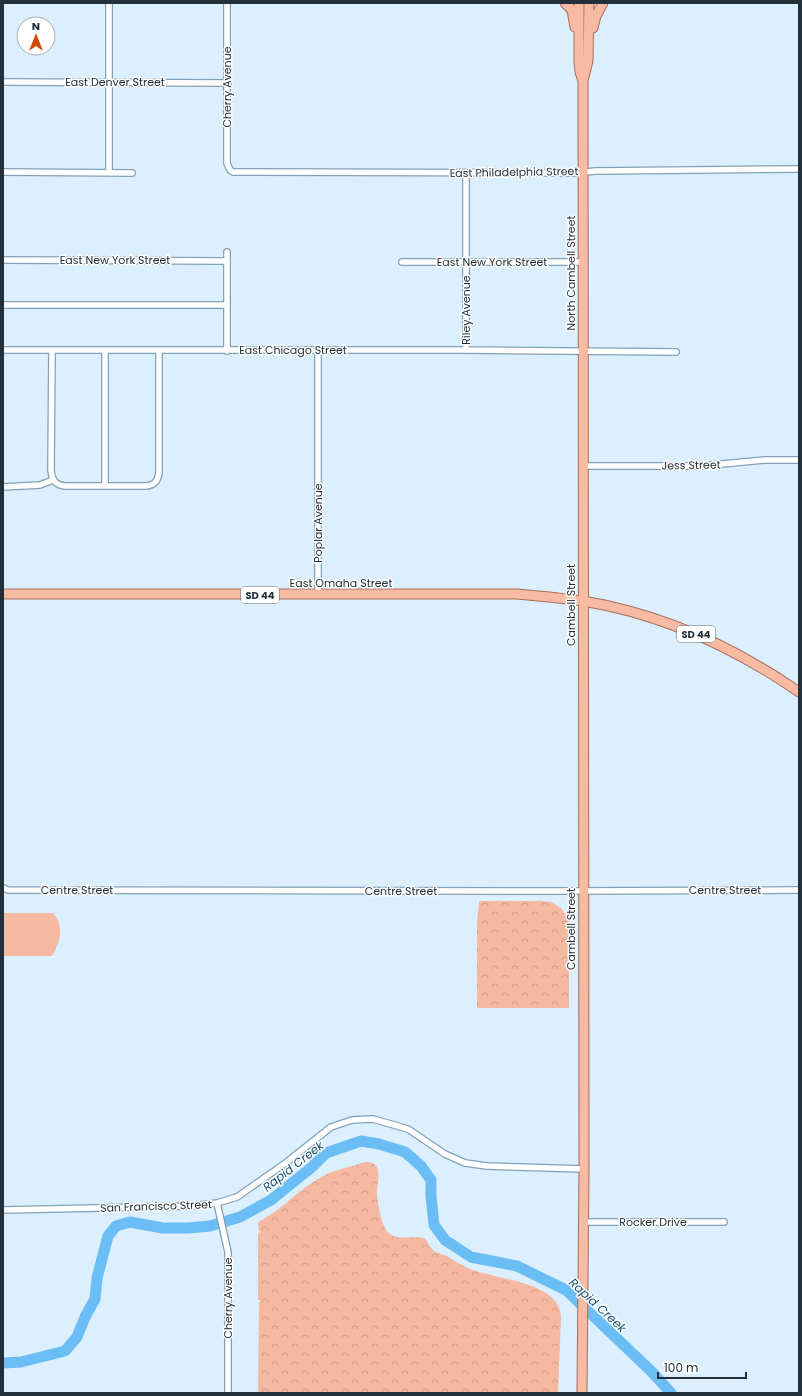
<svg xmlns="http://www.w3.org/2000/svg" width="802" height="1396" font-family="Poppins,sans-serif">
	<defs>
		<pattern id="park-crowns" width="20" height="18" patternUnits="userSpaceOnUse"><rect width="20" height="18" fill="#f5b8a1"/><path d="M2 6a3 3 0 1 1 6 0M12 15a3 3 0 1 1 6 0" fill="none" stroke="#d29e8b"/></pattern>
	</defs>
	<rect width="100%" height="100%" fill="#dbeffe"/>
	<path fill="#f5b8a1" d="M3 913H53C65 927 60 942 52 956H3Z"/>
	<path fill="url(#park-crowns)" d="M479 901H542L551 902 561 908 569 920V1008H477V924Z
		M361 1163C385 1157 377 1181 377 1193 377 1202 382 1230 390 1234 399 1241 413 1235 424 1238 428 1241 429 1246 433 1250 437 1253 442 1254 447 1256 453 1260 459 1264 466 1267 491 1280 560 1280 561 1317L558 1393H258L259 1302 261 1300H258V1233L261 1232 260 1231H259L258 1223 260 1221C283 1209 300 1188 323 1176 335 1169 349 1168 361 1163Z"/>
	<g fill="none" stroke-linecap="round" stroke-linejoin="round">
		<path stroke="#6abdf5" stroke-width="11" d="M3 1363 21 1362 65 1351 77 1337 85 1317 95 1299 97 1278 108 1236 116 1226 130 1222 163 1228H188L210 1226 240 1217 271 1200 312 1167 326 1153 361 1141 379 1144 405 1152 421 1166 431 1180V1196L434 1225 445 1240 471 1257 517 1266 566 1290 651 1371 671 1393"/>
		<g stroke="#82a2b9" stroke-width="8">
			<path id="minor" d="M109 3V172
				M227 3V163L230 170 233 172 572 173 596 171 799 169
				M3 82 228 83
				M3 172 132 173
				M466 173V350
				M3 260 227 261
				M402 262H583
				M3 305H227
				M3 350H466L676 352
				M52 350 51 470C52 480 55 485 65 486H146C155 485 158 481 159 472V350
				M318 350V595
				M227 351V252
				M583 466H701L765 460H799
				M105 486V350
				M3 487 40 485 53 480
				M3 888 8 890 569 891 799 890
				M217 1203 228 1252V1393
				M3 1210 191 1206 217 1203 237 1197 287 1162 331 1127 352 1120 373 1119 408 1129 445 1154 465 1163 487 1166 584 1169
				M583 1222H724"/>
		</g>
		<g stroke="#a96d58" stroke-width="11">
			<path id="primary" d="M565 3 572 10 575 27
				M579 3V63L580 72 583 81 584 1169 582 1393
				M593 28 596 16 603 3
				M583 81 588 61 589 3
				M3 594H517C539 596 561 598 583 601 662 614 734 647 799 692"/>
		</g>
		<use href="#minor" stroke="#fff" stroke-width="5.5"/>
		<use href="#primary" stroke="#f7bba4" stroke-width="9"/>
	</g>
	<g text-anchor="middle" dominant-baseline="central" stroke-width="3" stroke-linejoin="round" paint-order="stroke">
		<g fill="#fff" stroke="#656e74" stroke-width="1">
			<rect x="241" y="587" width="38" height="16" rx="3"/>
			<rect x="677" y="626" width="38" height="16" rx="3"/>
		</g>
		<g font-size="10" font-weight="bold" fill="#233039">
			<text x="260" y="595">SD 44</text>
			<text x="696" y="634">SD 44</text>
		</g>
		<g font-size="11" fill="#233039" stroke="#fff">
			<text x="115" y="82">East Denver Street</text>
			<text transform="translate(227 87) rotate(-90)">Cherry Avenue</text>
			<text transform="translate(514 172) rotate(-1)">East Philadelphia Street</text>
			<text x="115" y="260">East New York Street</text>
			<text x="492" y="262">East New York Street</text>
			<text transform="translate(571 273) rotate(-90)">North Cambell Street</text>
			<text transform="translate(466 310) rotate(-90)">Riley Avenue</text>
			<text x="293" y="350">East Chicago Street</text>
			<text transform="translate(691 465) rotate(-1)">Jess Street</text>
			<text transform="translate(318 523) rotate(-90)">Poplar Avenue</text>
			<text x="341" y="583">East Omaha Street</text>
			<text transform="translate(571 605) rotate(-90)">Cambell Street</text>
			<text x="77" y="890">Centre Street</text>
			<text x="725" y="890">Centre Street</text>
			<text x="401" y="891">Centre Street</text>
			<text transform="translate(571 929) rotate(-90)">Cambell Street</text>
			<text transform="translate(156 1206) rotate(-2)">San Francisco Street</text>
			<text x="653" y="1222">Rocker Drive</text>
			<text transform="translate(228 1298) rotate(-90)">Cherry Avenue</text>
		</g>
		<g font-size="12" font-style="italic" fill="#135277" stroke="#fff">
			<text transform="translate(293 1166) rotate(-38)">Rapid Creek</text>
			<text transform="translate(598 1305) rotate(43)">Rapid Creek</text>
		</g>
	</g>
	<rect width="802" height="1396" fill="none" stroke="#233039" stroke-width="8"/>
	<g transform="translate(36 36)"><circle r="19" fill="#ffffff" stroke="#a7acb0"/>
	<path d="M0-3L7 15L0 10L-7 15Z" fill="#d14d03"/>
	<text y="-6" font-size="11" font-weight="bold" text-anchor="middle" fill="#233039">N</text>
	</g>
	<path d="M658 1372v6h88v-6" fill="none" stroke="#233039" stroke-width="2"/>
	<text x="664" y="1372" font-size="12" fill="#233039" stroke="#ffffff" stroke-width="3" paint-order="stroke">100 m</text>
</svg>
